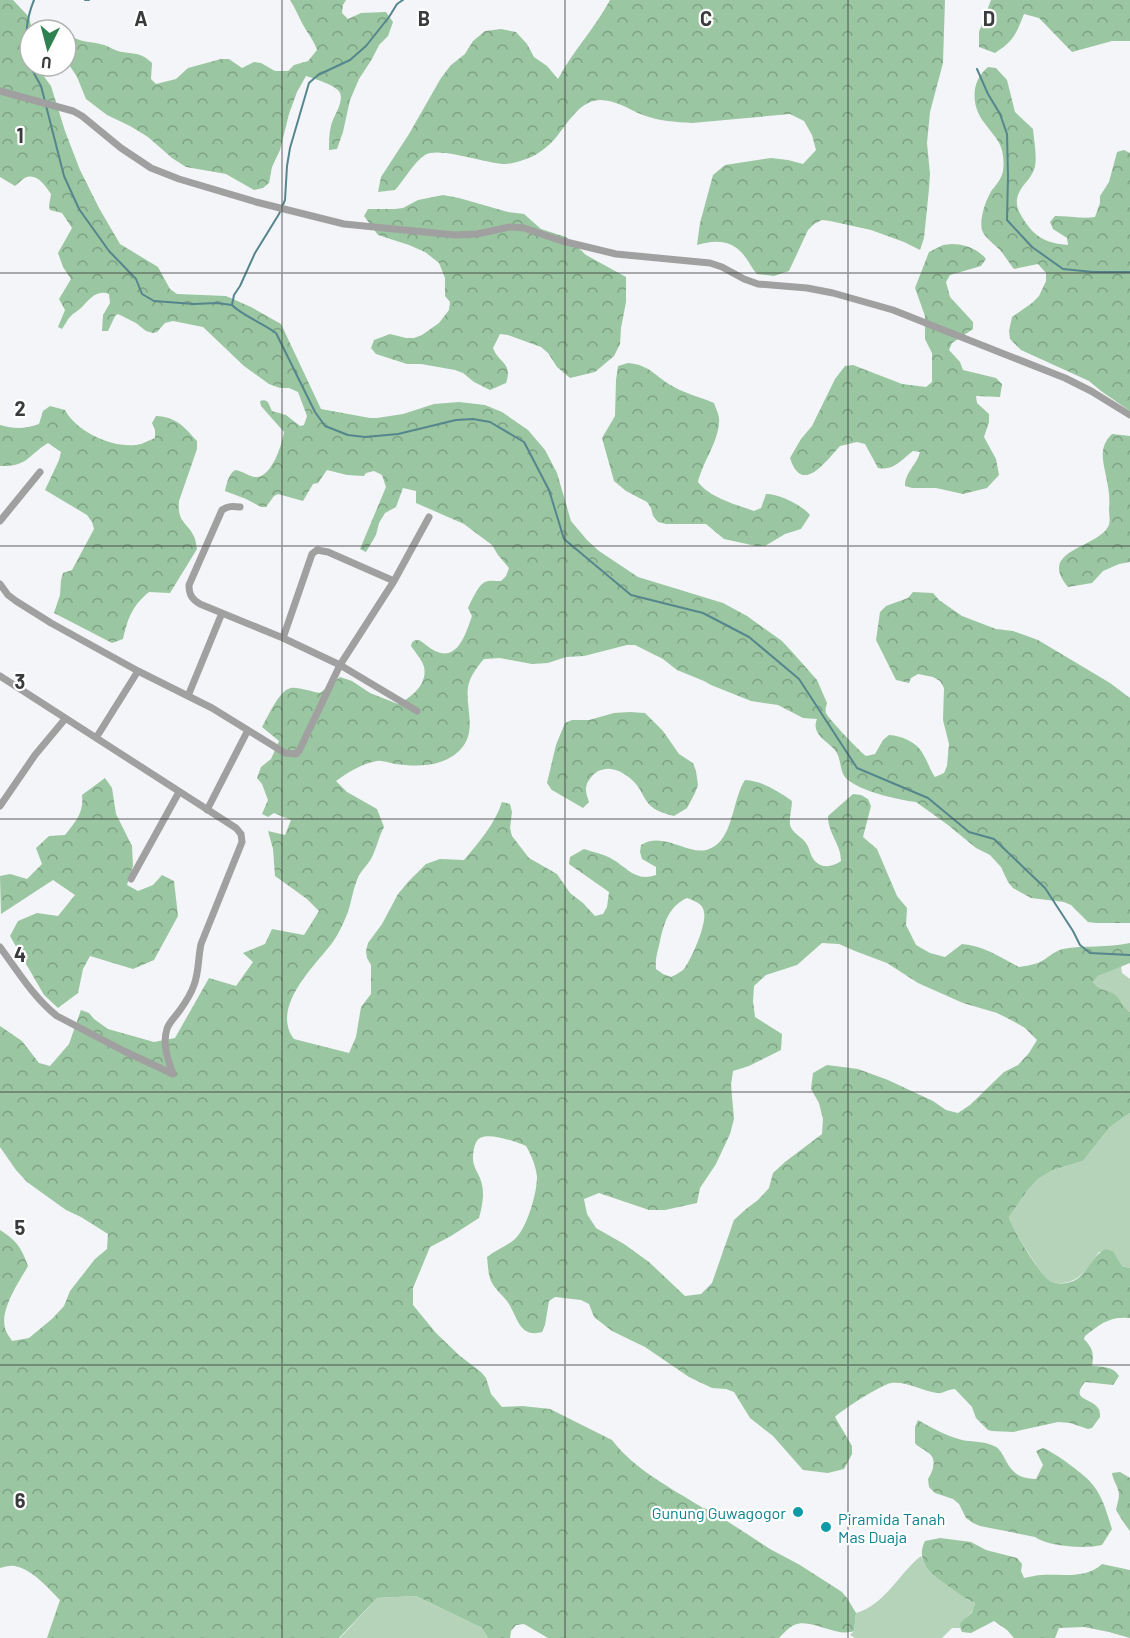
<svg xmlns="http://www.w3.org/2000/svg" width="1130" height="1638" font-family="Barlow,sans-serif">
	<defs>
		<pattern id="forest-crowns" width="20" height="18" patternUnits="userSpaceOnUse" patternTransform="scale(1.5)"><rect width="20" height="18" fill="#9ac6a1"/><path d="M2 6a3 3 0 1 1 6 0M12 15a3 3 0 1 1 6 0" fill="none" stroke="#7fa284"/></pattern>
	</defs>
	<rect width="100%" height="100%" fill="#f4f5f8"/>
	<path fill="#b5d3b9" d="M1121 966 1122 973 1130 979V1012C1123 1007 1120 998 1113 994 1104 988 1101 992 1093 982L1098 976Z
		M1130 1113V1268L1122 1266 1114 1252H1099C1089 1266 1080 1283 1061 1283 1054 1283 1049 1282 1045 1277 1039 1270 1034 1261 1029 1254 1022 1242 1013 1230 1009 1217L1027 1191 1038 1179 1053 1170 1083 1161 1110 1127Z
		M921 1556 925 1565 968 1600 975 1603C974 1606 974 1609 972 1611 968 1618 961 1620 960 1628H952L942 1638H855L850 1635 854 1631 856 1613C885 1605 899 1573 921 1556Z
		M416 1596 482 1628 488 1638H340L377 1598Z"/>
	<path fill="url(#forest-crowns)" fill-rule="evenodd" d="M0 0H13L29 17 32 30H30V66H39L40 71 51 86 65 131 80 170 99 208 120 244 158 267 170 289 177 294 226 296 251 307 281 324 321 409 370 418H377L403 414 434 404 459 402 485 405 502 412 528 430 545 450 557 473 571 521 587 540 599 551 638 577 723 603 747 616 782 641 794 654 817 680 827 703C826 707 825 709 826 713 827 717 861 753 866 756L875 754 883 740 889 735C902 736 917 742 923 754 928 762 930 770 935 777L944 773 947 766 949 744 943 720 944 688 940 681 933 677 918 674 911 678 909 683 896 680 876 640 880 612 886 606 908 598 913 592 933 593 939 600 962 616 996 629 1013 631 1038 640 1110 683 1130 698V923H1096L1088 922 1071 905 1064 902 1031 898 1013 888 1008 882 1001 867 990 855 976 848 948 825 916 802C899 800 851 790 843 774 839 764 841 756 833 748 825 740 811 733 817 719L803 718 778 705 751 701 711 685 704 681 677 670 663 659 635 645H627L584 656 566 657 548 663 532 664 500 658 484 659C477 667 470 676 468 687 465 708 478 731 460 750 443 767 418 767 395 764 389 763 382 760 377 761 361 764 349 772 336 781L347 792 377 809 384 827C379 836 377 847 372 857 368 865 360 871 357 880 352 892 351 907 345 919 341 929 335 940 329 947 311 969 271 1009 294 1039L349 1053 356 1037 361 1007 371 994V965L367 958 366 951 368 943 382 924 398 894 408 882 426 864 440 859 464 860C479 842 495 824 502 802L510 804 512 812 510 828 512 836 529 858 557 874 570 893 583 903 595 916 603 914 607 907 609 892 569 864 570 857 584 849C593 852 604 854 612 859 628 868 635 882 656 875V867L642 859 640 852 641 845C663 830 690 857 709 849 734 840 732 799 745 780 762 781 778 791 792 801 792 808 789 818 790 825 792 833 802 837 806 843 809 847 810 853 812 857 819 869 831 868 841 861 841 844 828 834 828 816L853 794 861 795 868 799 871 806 863 837 877 849 897 896 907 908 906 925 916 945 930 953 945 957 962 944C983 945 1001 958 1019 967 1025 966 1032 965 1038 963 1047 959 1054 951 1063 949 1085 945 1107 948 1130 943V963L1098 976 1093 982C1101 992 1104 988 1114 994 1120 998 1123 1007 1130 1012V1113L1110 1127 1083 1161 1053 1170 1038 1179 1027 1191 1009 1217C1012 1229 1040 1275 1050 1281 1057 1285 1070 1284 1077 1279 1089 1270 1093 1255 1106 1249L1114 1252 1122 1266 1130 1268V1318C1110 1316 1100 1324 1085 1336L1084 1339C1093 1348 1094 1354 1092 1366 1103 1367 1113 1366 1119 1376L1113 1385 1085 1382C1070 1401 1090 1397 1098 1408 1100 1410 1100 1414 1100 1417L1092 1428 1088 1429 1070 1423 1058 1422 1013 1432 992 1431 988 1430 976 1418 972 1407 955 1389C948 1389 943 1394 937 1393 923 1391 906 1381 891 1383 881 1385 843 1409 835 1417L852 1446V1454L844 1469 828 1473 803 1470 773 1436 750 1418 734 1392 726 1389 712 1388 689 1377 645 1347 612 1331 594 1317 589 1304 581 1300 555 1297 549 1301 545 1325 542 1332C520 1338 518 1319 509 1304 504 1296 495 1290 491 1281 488 1274 488 1265 487 1257 496 1250 507 1246 515 1239 527 1228 537 1193 537 1177 536 1166 531 1154 526 1146 517 1142 489 1132 480 1138 474 1141 473 1153 473 1159 473 1167 479 1174 481 1181 485 1193 482 1207 479 1218L451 1236 430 1247 413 1288V1305L436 1333 460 1356 481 1372 486 1378 491 1394 502 1407 522 1406 550 1409 612 1440C635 1470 671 1488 703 1508L710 1510 770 1549 800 1565 842 1592 847 1598 856 1613 854 1631C836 1638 811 1617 794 1625 788 1628 784 1633 779 1638H548L524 1624 516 1625 511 1631 510 1638H488L482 1628 416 1596 377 1598 339 1638H47L60 1600C48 1588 33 1570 15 1566 11 1565 4 1567 0 1568V1230C17 1241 21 1247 28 1266 19 1282 0 1309 5 1328 6 1333 10 1337 12 1341L29 1338 53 1318 64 1306 70 1291 95 1259 107 1249 108 1234 81 1217 66 1210 27 1182 16 1170 0 1147V1026L22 1041 39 1063 50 1066 69 1044 81 1010 89 1013 94 1019 108 1029 154 1042 175 1038 209 978 236 986 253 962 243 953 265 944 272 929 304 935 319 911 307 899 275 876 273 849 268 831 285 835 291 820 274 813 268 817 262 814 268 800 262 784 257 778 261 767 271 759 279 741 262 727C268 717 279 690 291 688 299 687 312 692 320 693L340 677 352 681 370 693 398 704C411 698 428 684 424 667 422 660 415 652 411 646 412 641 414 640 419 640 424 643 429 648 435 651 458 662 466 633 472 616L468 608C471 602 478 585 485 582 489 580 496 581 501 581L506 576 509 568 498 555 492 545 464 524 416 503V491L403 488 396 507 385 513 379 523 376 535 366 552 360 549 386 487 382 475 374 471 366 473 364 476 347 475 327 470 318 483 313 484 303 501 278 494 274 496 266 507H261L246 499 225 491C227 483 228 475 235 470 243 471 251 478 258 477 273 474 282 444 284 432L261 406 260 401C269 398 269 406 272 411L286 415 300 426 304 425 307 416 298 392 289 388H280L269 384 244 366 203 327 173 321 165 323 157 332 153 333 146 331 136 323 118 314 115 316 108 331H102L103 315 110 303 109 294C96 289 89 300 81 308 78 311 73 313 70 317 67 320 65 325 62 329L58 327 65 310 59 299 71 279 63 267 58 253 72 228 62 213 50 210 49 206 51 194C46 187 38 174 27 177 23 178 19 183 15 186L0 177ZM687 898C694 901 703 903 704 912 707 924 691 961 683 970 679 973 675 975 671 977L663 974 656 969C655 958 658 951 660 941 664 923 669 906 687 898ZM822 943 839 944 855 951 887 963 918 983 963 1003 997 1013 1011 1020 1025 1028 1037 1040 1029 1053 1018 1065 1004 1072 970 1105 958 1113 946 1110 933 1101 888 1080 858 1069 827 1065 813 1073 811 1089 819 1103 823 1119 822 1134 785 1162 773 1173 769 1188 758 1200 746 1209 734 1220 712 1283 701 1294 685 1296 649 1262 624 1244 596 1228 587 1214 584 1199 599 1193 649 1210H665L697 1203 700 1188 716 1164 730 1134 734 1119 731 1085 733 1071 749 1066 781 1050 782 1034 755 1017 753 1001 754 986 766 975 797 965Z
		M290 0H346L343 5 342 13 348 19 361 13 386 12 393 22 388 36 379 45 372 59 359 79 350 100 343 132 337 149 329 150C329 142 329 133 331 126 333 116 344 103 340 93 338 86 313 78 306 76L297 92 289 114 280 150 272 167 269 183 263 188 254 190 226 174 186 167 172 158 148 137 130 126 107 115 86 99 77 77 66 60V36L68 34C80 43 91 41 104 45 110 47 115 51 122 52 136 54 142 53 152 63L151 79 156 84 176 79 188 68 221 59H229L242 68 254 62 261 63 275 71H288L294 65 308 61 317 50C314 40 307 33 302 23 298 15 295 8 290 0Z
		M610 0H945L943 63 930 112 927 143 930 174 929 189 924 238 920 250 904 242 871 230 830 221 822 220 814 224 808 230 789 271 774 276 757 274C752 269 750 263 746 258 734 240 716 239 697 245L700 223 713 175 725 165 771 158 788 160 803 164 816 150 812 135 804 121 790 114 692 123C675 122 659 121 643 115 628 109 616 100 600 100 576 101 565 130 550 144 542 151 534 157 523 160 518 162 511 164 505 164 487 164 439 146 425 155 413 163 405 179 395 190L378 192 381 177 409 134 441 78 451 65 465 54 473 41 485 31 501 29 516 32 527 44 534 57 547 66 558 79C573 51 595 28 610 0Z
		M991 0H1130V41H1112L1072 52 1039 18 1024 14C1016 34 1014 41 995 53L979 47V32Z
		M988 67 996 68 1007 80 1015 112 1033 129C1034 141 1037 155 1035 167 1031 180 1022 184 1018 195 1015 204 1018 210 1022 217 1034 237 1045 243 1068 245L1067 238 1053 229 1050 222 1055 216C1068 216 1084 219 1095 217L1100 203V196L1109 182 1117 152 1124 150 1130 153V411L1101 391 1089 381 1021 350 1010 339 1009 331 1012 317 1032 303 1039 296 1046 281V273L1038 264 1014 269C1009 263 1005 256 1000 250 994 244 985 238 982 230 979 219 986 199 992 190 995 186 998 183 1000 179 1004 173 1004 163 1003 156 1002 141 991 133 983 121 971 104 971 81 988 67Z
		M443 195 459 198 508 212 524 214 541 229 566 237 586 255 626 277V302L621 328 620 344 614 356 595 372 570 378 557 367 548 353 541 347 508 335 500 334 493 348C499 364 513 362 506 383L490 390 474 382 463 373 455 370 421 364H407L376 354 371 348 374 340 390 334 406 338H414L422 335 439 323 449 310 450 302 445 296V278L439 263 425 252 409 245 378 235 364 216 368 209H395L403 208 418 200Z
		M952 244C965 244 978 249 986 259L981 266 950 275 946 282 950 297 973 322V329L952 343 949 350 960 362 963 370 996 378 1002 384 1000 397 976 396 977 403 989 414V422L984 437 996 459 999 475 987 488 963 494 936 488H912L905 486C905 472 917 465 920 452L913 451C901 460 894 471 878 468L865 444 857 442 840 446C826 461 802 496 790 458L801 439 812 426 835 379 845 366 853 365 902 384 926 387 932 382V353L925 339V316L915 288 929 252 943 245Z
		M628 363C651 365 655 377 674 387 686 394 701 397 714 403 716 409 720 416 719 422 718 443 703 461 698 482 710 498 735 504 754 511L761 508 766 494C779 494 802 505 810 515L801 529 785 534 765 546H756L724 539 706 524H666L658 522 653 516 651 508 647 502 626 491 614 481 602 438 615 416 616 380 618 366Z
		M50 406 65 410C77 433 116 450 141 444 146 442 150 440 155 438V430L152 423 156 416C177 417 184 427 197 441V449L179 501C177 525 189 522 195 539 196 542 196 545 197 549L170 593 149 592C132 606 128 618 123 639L112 643 54 613 60 595 61 580 63 573 72 570 94 529 92 522 87 515 45 490 59 460 61 452 48 443C28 455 28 467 0 466V425C15 429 24 429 39 424L43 411Z
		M1112 434 1130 436V562L1119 564 1103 571 1092 583 1068 587C1037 550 1095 549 1108 527 1111 522 1109 515 1109 509 1110 500 1109 491 1107 481 1104 464 1097 448 1112 434Z
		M630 712 645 713 663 731 679 754 693 763 696 771 698 785 695 793 687 808 674 816C667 814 658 812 652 807 646 802 643 795 639 788 627 771 603 759 589 780 584 787 586 794 589 802L583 808 552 790 547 783 556 745 565 723 572 720H589L614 713Z
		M105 778 112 788 116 814 132 846 133 866 127 885 138 891 153 885 162 875 174 881 178 916 154 960 133 969 90 956 83 969 78 993 58 1008 44 995 10 936 18 921 37 913 58 916 75 895 53 880 1 914 0 876 10 874 27 879 42 864 36 848 49 836 65 835C76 821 84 813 82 795Z
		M918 1420C932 1428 946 1436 962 1440 972 1442 985 1441 994 1446 999 1448 1001 1452 1004 1457 1012 1473 1018 1478 1036 1479L1043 1465 1036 1451 1043 1448C1054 1452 1087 1476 1093 1485 1103 1497 1107 1514 1112 1529L1102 1545C1085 1549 1050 1547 1035 1537L980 1526 973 1523 966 1518 959 1504 953 1499 935 1493 929 1487 928 1479C933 1471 938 1458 927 1452 923 1448 919 1448 915 1443V1427Z
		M1120 1472 1130 1478V1531L1124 1523 1116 1510C1117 1505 1119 1499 1119 1494 1118 1486 1113 1481 1112 1473Z
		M940 1538 971 1542 986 1550 1017 1558 1022 1564 1021 1571 1024 1578C1030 1577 1036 1575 1042 1575 1061 1574 1087 1579 1102 1564L1130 1570V1638L1109 1632 1084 1627 1059 1628 1055 1638H1014L1007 1630 994 1621 971 1633 962 1632C956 1620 966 1620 972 1612 972 1612 975 1604 975 1603 967 1600 961 1595 954 1590 938 1578 913 1565 925 1541Z"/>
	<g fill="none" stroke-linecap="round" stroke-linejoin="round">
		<path stroke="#56868d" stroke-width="2" d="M85 0H89
			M30 65C23 45 26 19 34 0
			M30 66 41 86 64 176 79 209 109 251 136 279 142 294 154 301 194 304 217 303 232 305C240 314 264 324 276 333L315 412 325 426 348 435 365 437 398 434 456 420 473 419 490 422 524 442 549 490 564 539 631 595 703 613 749 637 799 679 857 768 928 798 969 832 994 839 1045 888 1073 931 1080 945 1090 953 1130 955
			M977 69 988 94 1000 114 1007 134 1008 176 1007 220 1032 247 1063 269 1093 272H1130
			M232 305 234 295 240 286 255 253 279 214 285 200 287 166 290 148 309 83 318 75 350 60 366 46 389 17 397 4 403 0"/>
		<path stroke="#a1a0a0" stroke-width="7" d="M0 91 73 111 82 116 121 148 151 168 179 179 256 202 344 224 455 235 477 234 510 227 524 228 562 241 616 254 710 263 722 267 744 279 758 284 807 288 833 293 893 310 1065 378 1091 391 1130 415
			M240 507C232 506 228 506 222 510L189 585C189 595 192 599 200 604L283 638 340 665 417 711
			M0 521 40 472
			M0 584 8 595 16 601 51 623 138 671 212 708 285 753 296 754 299 751 340 665 394 581 429 517
			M283 638 312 554 317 550 328 552 394 581
			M0 676 236 828 241 834 242 842 201 944C198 958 199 972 194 985 191 994 185 1003 180 1010 176 1016 169 1022 167 1029 162 1044 168 1060 173 1074
			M188 696 222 613
			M96 738 138 671
			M0 806 35 755 65 719
			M207 810 248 730
			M131 879 179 792
			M0 947C17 970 34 998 57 1016L124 1051 173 1074"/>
	</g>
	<path fill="none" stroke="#3a3b3c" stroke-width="1.5" stroke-opacity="0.55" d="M282 0V1638M565 0V1638M848 0V1638M0 273H1130M0 546H1130M0 819H1130M0 1092H1130M0 1365H1130"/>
	<g fill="#0f9aa8" stroke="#fff" stroke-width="2">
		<circle cx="798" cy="1512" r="6"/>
		<circle cx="826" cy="1527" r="6"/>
	</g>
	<g text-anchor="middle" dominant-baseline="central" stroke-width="4.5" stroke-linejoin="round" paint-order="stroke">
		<g font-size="16" fill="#0d838f" stroke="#fff" text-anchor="end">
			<text x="786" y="1512">Gunung Guwagogor</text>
			<text x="838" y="1518" text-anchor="start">Piramida Tanah<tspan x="838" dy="18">Mas Duaja</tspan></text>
		</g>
	</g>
	<g font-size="20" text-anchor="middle" font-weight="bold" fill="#3a3b3c" stroke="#fff" stroke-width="4.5" stroke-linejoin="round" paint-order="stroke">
		<text x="141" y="26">A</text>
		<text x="424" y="26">B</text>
		<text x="706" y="26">C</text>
		<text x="989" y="26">D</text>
		<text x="20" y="143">1</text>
		<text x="20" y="416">2</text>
		<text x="20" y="689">3</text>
		<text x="20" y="962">4</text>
		<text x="20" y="1235">5</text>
		<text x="20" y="1508">6</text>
	</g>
	<g transform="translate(48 48) rotate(186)"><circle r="28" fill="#ffffff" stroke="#b0b1b1" stroke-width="1.5"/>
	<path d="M0-4.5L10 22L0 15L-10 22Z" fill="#308151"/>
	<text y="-9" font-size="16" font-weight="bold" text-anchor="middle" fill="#3a3b3c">U</text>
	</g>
</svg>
